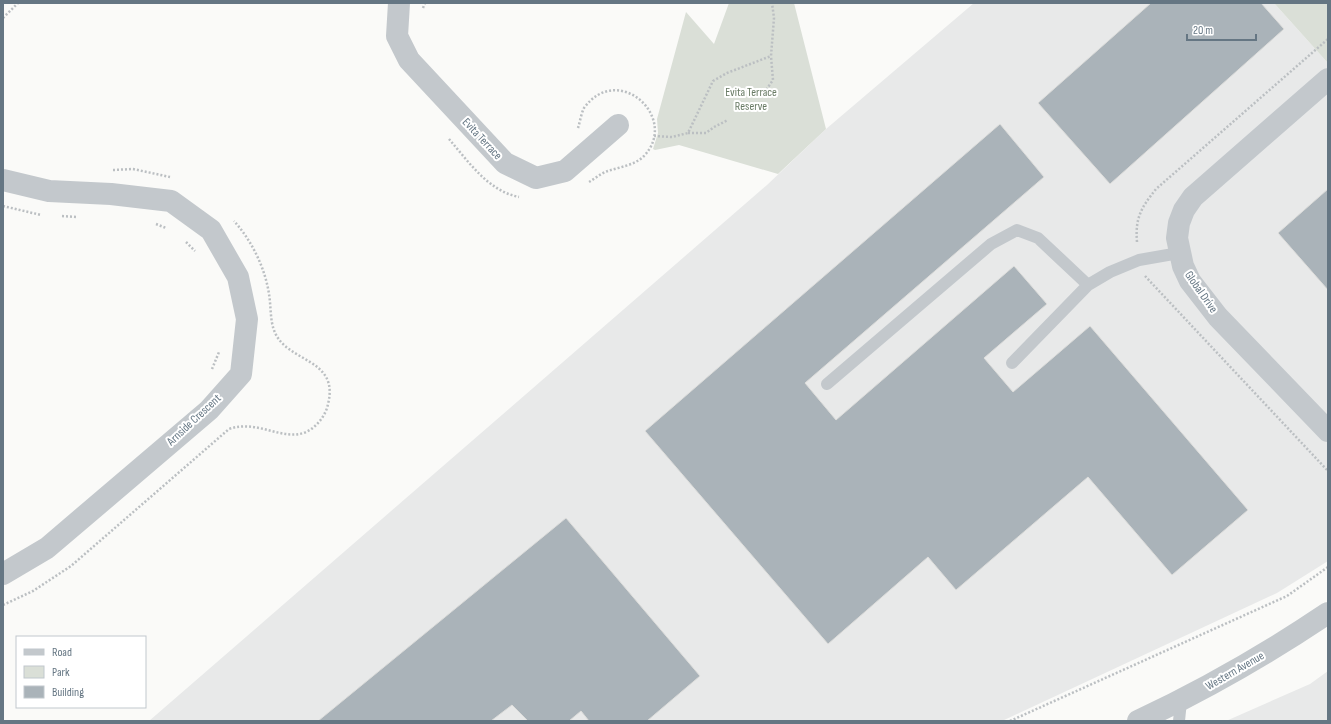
<svg xmlns="http://www.w3.org/2000/svg" width="1331" height="724" font-family="'Sofia Sans Condensed',sans-serif">
	<rect width="100%" height="100%" fill="#fafaf8"/>
	<path fill="#e8e9e9" d="M974 3H1274L1327 62 1328 61V561L1277 593 1002 721H149L767 185 826 129Z
		M1328 671V721H1226L1310 684Z"/>
	<path fill="#dadfd7" d="M729 3H794L826 129 778 174 679 145 655 150 653 149 658 133 657 119 686 12 714 44Z
		M1274 3H1328V61L1327 62Z"/>
	<path fill="#aab3b9" stroke="#dcdcda" d="M1151 3H1261L1284 29 1110 184 1038 103Z
		M1000 124 1044 177 805 383 836 420 1014 266 1047 304 984 358 1013 392 1090 326 1248 510 1172 575 1088 477 956 590 928 557 828 644 645 431Z
		M1328 189V290L1278 233Z
		M566 518 700 676 647 721H589L581 711 569 721H528L512 705 491 721H318Z"/>
	<g fill="none" stroke-linecap="round" stroke-linejoin="round">
		<path stroke="#bbbfc2" stroke-width="2.5" stroke-dasharray="2 2" stroke-linecap="butt" d="M423 8 425 3
			M3 18 18 3
			M764 93 773 80 771 56
			M578 128C580 122 581 114 584 108 618 61 680 118 644 156 634 166 618 167 605 172 599 175 594 179 589 182
			M688 133H706L714 127 728 120
			M654 136 672 137 688 133 713 81 727 73 771 56 774 18 772 3
			M449 139C468 161 488 191 519 197
			M113 170 133 169 170 177
			M3 206 41 215
			M62 216 77 217
			M156 224 166 228
			M186 242 195 251
			M1137 242C1135 218 1141 208 1156 189L1328 39
			M1145 276 1328 471
			M212 369 219 352
			M3 605 33 591 71 566 229 429C258 419 283 442 306 432 317 427 326 415 328 404 340 357 285 363 274 330 270 320 271 305 269 294 265 268 252 241 234 221
			M1010 721 1287 596 1328 567"/>
		<path stroke="#c3c8cc" stroke-width="12" d="M1012 363 1088 285
			M827 384 991 244 1017 230 1038 238 1088 285 1110 272 1139 260 1179 253
			M1179 721 1181 701"/>
		<path stroke="#c3c8cc" stroke-width="22" d="M399 3 397 36 409 60 505 163 536 178 565 171 618 125
			M1328 79 1193 197 1184 210 1179 223 1177 238 1183 266 1190 281 1218 317 1328 431
			M3 180 49 191 111 194 171 201 211 230 238 277 247 319 241 374 209 410 47 548 3 574
			M1138 721C1204 690 1267 654 1328 613"/>
	</g>
	<g text-anchor="middle" dominant-baseline="central" stroke-width="4" stroke-linejoin="round" paint-order="stroke">
		<g font-size="12" fill="#687a64" stroke="#fff">
			<text x="751" y="92">Evita Terrace<tspan x="751" dy="14">Reserve</tspan></text>
		</g>
		<g font-size="12" fill="#657683" stroke="#fff">
			<text transform="translate(482 139) rotate(47)">Evita Terrace</text>
			<text transform="translate(1201 292) rotate(55)">Global Drive</text>
			<text transform="translate(194 420) rotate(-43)">Arnside Crescent</text>
			<text transform="translate(1235 671) rotate(-30)">Western Avenue</text>
		</g>
	</g>
	<rect width="1331" height="724" fill="none" stroke="#657683" stroke-width="8"/>
	<rect x="16" y="636" width="130" height="72" fill="#ffffff" stroke="#c1c8cd"/>
	<rect x="24" y="649" width="20" height="6" fill="#c3c8cc" stroke="#c1c8cd"/>
	<text x="52" y="656" font-size="12" fill="#657683">Road</text>
	<rect x="24" y="666" width="20" height="12" fill="#dadfd7" stroke="#c1c8cd"/>
	<text x="52" y="676" font-size="12" fill="#657683">Park</text>
	<rect x="24" y="686" width="20" height="12" fill="#aab3b9" stroke="#c1c8cd"/>
	<text x="52" y="696" font-size="12" fill="#657683">Building</text>
	<path d="M1187 34v6h69v-6" fill="none" stroke="#657683" stroke-width="2"/>
	<text x="1193" y="34" font-size="12" fill="#657683" stroke="#ffffff" stroke-width="3" paint-order="stroke">20 m</text>
</svg>
